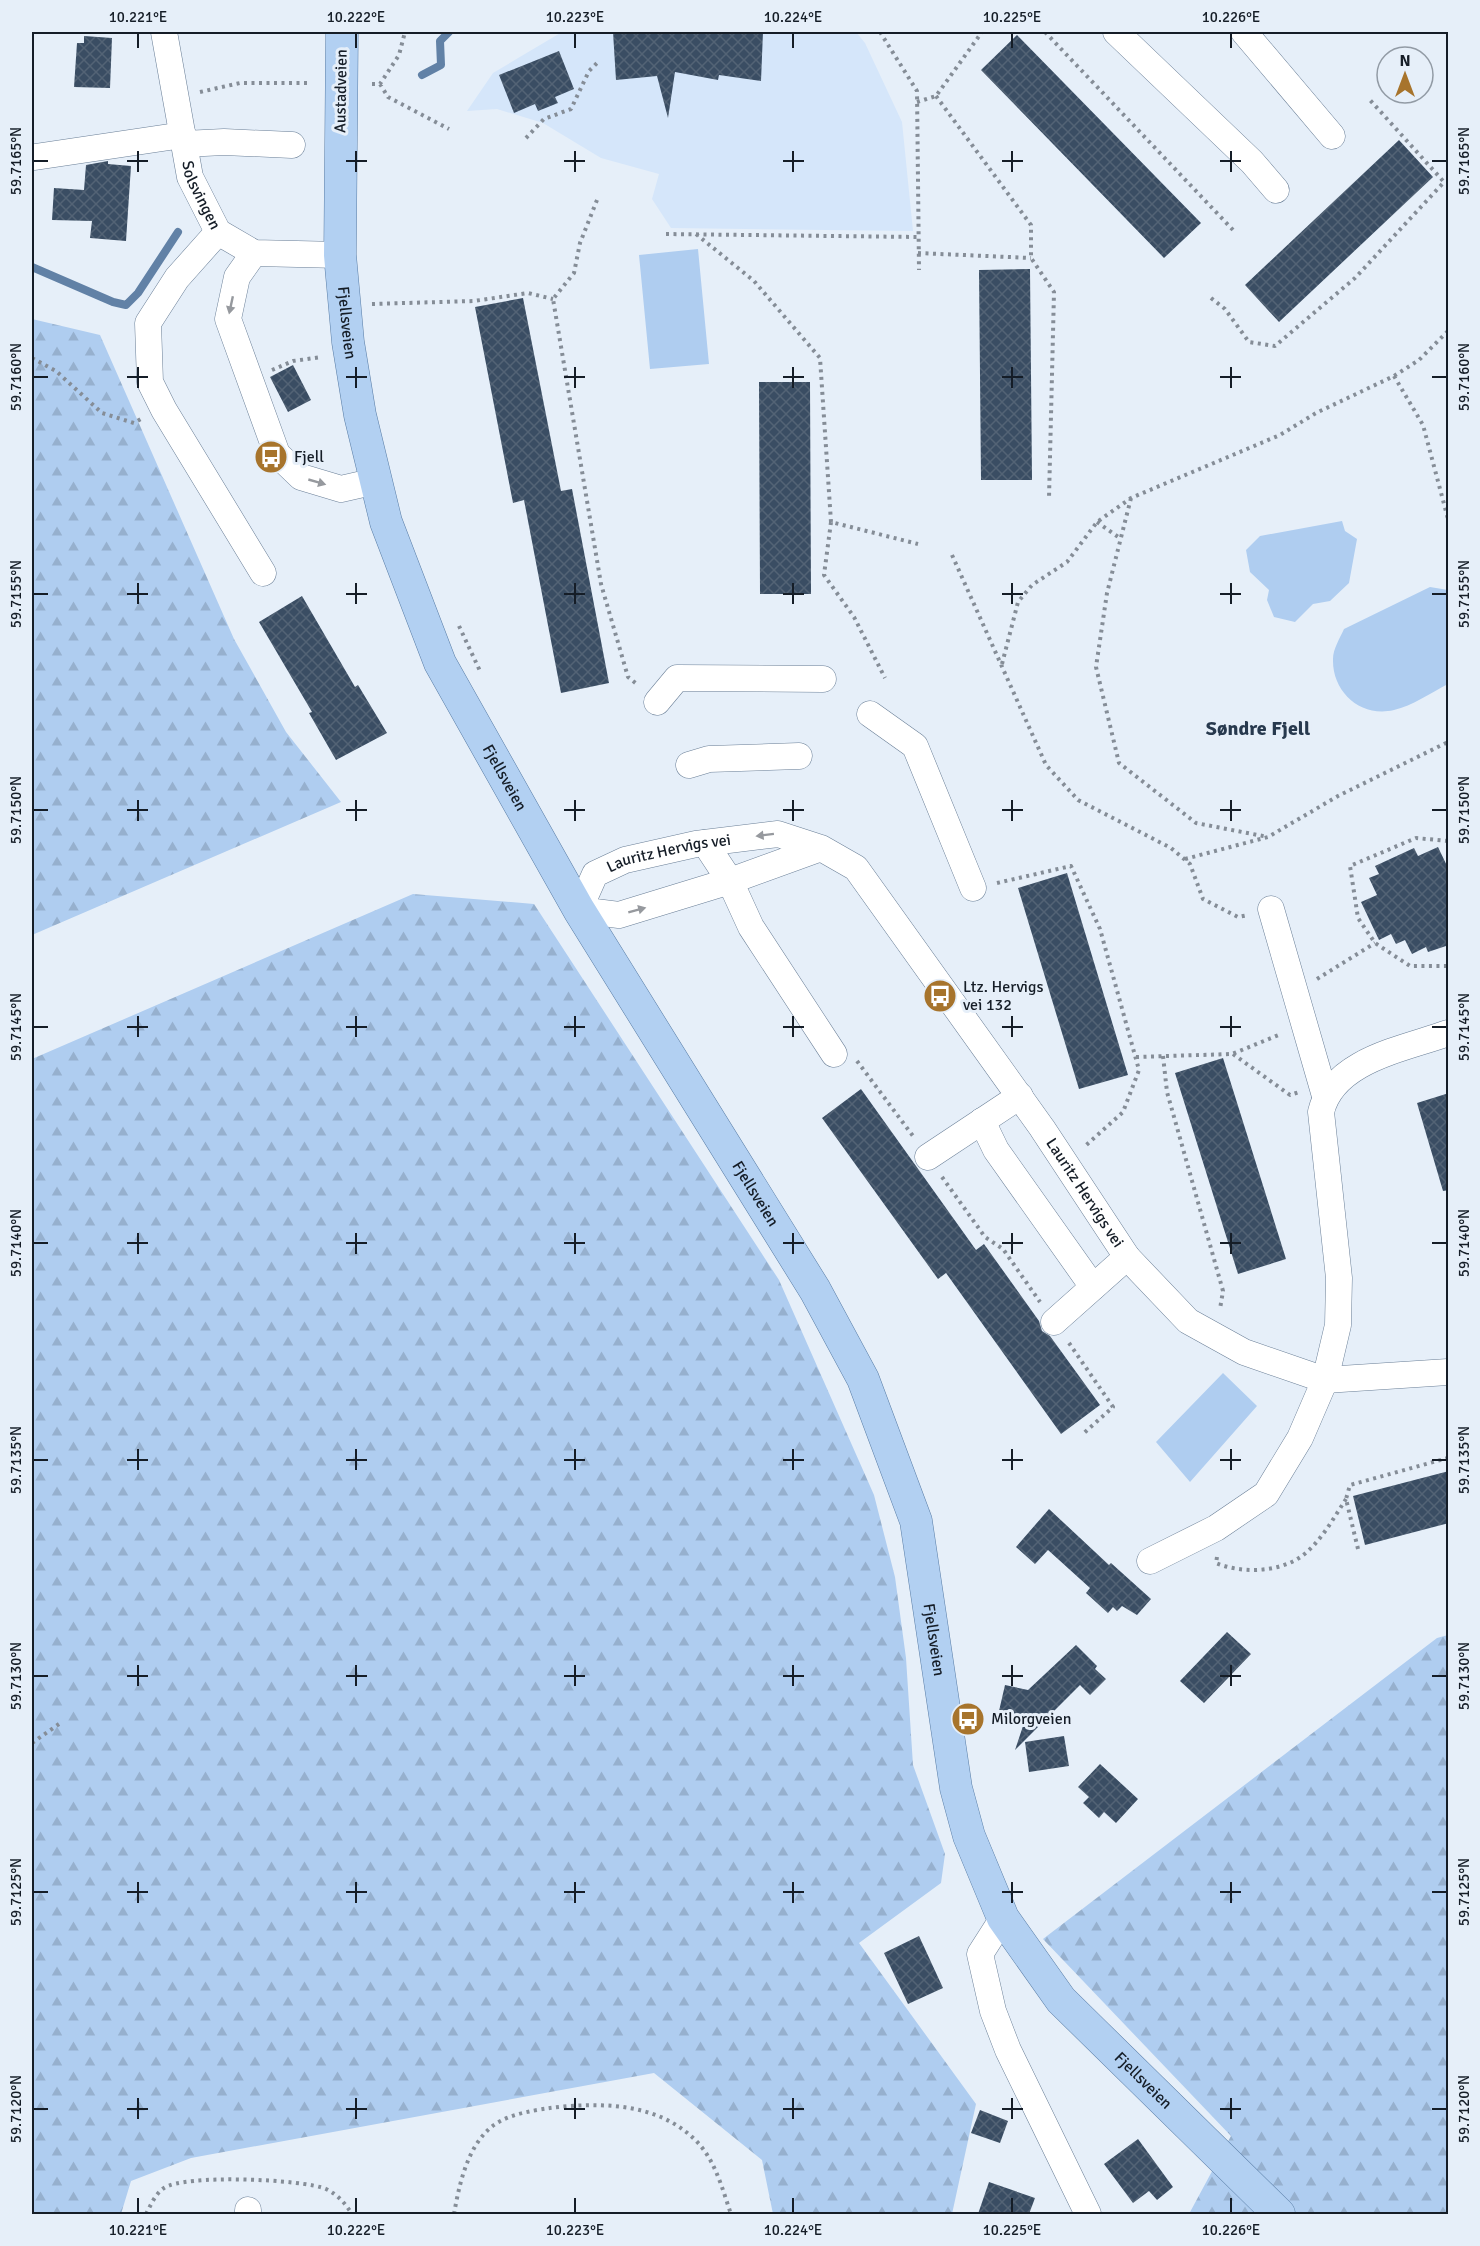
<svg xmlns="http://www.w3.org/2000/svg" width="1480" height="2246" font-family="Signika,sans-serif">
	<defs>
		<pattern id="forest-firs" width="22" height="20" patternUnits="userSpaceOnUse" patternTransform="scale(1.5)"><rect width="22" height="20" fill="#afcdf0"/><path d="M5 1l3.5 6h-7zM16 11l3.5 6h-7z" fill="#96b0ce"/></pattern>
		<pattern id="building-cross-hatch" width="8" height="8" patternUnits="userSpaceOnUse" patternTransform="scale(1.5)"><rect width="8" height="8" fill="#3a4d63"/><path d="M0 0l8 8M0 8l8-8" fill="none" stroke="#536375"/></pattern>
	</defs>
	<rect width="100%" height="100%" fill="#e6eff9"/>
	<path fill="#d5e6fa" d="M562 32H856L865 43 902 122 913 231 671 228 652 199 659 174 601 158 543 123 497 109 467 111 493 73Z"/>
	<path fill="url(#forest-firs)" d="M32 319 100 335 234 639 286 732 341 802 32 935Z
		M413 894 534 904 779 1280 874 1495 895 1577 906 1658 913 1765 945 1854 941 1883 859 1943 976 2104 952 2214H773L762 2160 654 2073 191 2158 131 2181 121 2214H32V1059Z
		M1448 1635V2214H1189L1231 2136 1043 1939 1437 1638Z"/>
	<path fill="#afcdf0" d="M698 249 709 364 650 369 639 255Z
		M1342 521 1345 531 1357 539 1349 583 1330 601 1313 604 1295 622 1274 617 1267 600 1269 590 1250 572 1246 550 1260 536Z
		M1430 587 1448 590V684C1432 692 1412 706 1394 710 1361 718 1332 692 1333 659 1333 649 1340 638 1344 629Z
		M1223 1373 1257 1406 1190 1482 1156 1442Z"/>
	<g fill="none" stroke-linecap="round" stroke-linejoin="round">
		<path stroke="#6181a6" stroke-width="8" d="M422 75 441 65 440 41 449 32
			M32 267 113 302 126 305 138 293 178 232"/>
	</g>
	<path fill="url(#building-cross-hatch)" d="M613 32H763L761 81 719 75 718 80 675 72 668 118 657 76 616 80Z
		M1017 35 1201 223 1164 258 981 70Z
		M84 36 112 38 110 88 74 87 77 43H84Z
		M559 51 574 89 555 97 558 103 538 111 535 104 514 113 499 75Z
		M1399 140 1433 177 1279 322 1245 285Z
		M108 161V164L131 166 126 241 90 238 92 221 52 220 54 188 84 190 86 165Z
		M1030 269 1032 480H981L979 270Z
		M523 298 561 491 572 489 609 683 561 693 524 500 513 503 475 307Z
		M293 365 311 400 288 412 270 377Z
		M759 382H810L811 594H760Z
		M302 596 355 687 358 685 387 733 336 760 309 713 312 712 259 622Z
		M1438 847 1449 870V945L1428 952 1426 947 1412 954 1405 940 1396 944 1391 934 1379 940 1361 902 1377 895 1369 878 1379 874 1375 866 1414 848 1418 856Z
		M1067 873 1128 1075 1079 1089 1018 888Z
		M1223 1058 1286 1259 1238 1274 1175 1073Z
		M861 1089 976 1250 984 1244 1039 1321 1042 1331 1050 1336 1100 1405 1061 1434 946 1273 938 1279 822 1118Z
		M1449 1093V1190L1443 1191 1417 1103Z
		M1449 1471V1523L1365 1545 1353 1496Z
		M1049 1509 1109 1565 1111 1563 1151 1599 1137 1615 1122 1606 1117 1611 1113 1607 1108 1613 1086 1593 1090 1588 1048 1550 1035 1564 1016 1547Z
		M1227 1632 1251 1654 1204 1703 1180 1681Z
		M1076 1645 1097 1666 1095 1669 1106 1679 1090 1695 1080 1685 1015 1750 1026 1717 999 1711 1005 1685 1028 1690Z
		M1064 1736 1069 1766 1029 1772 1025 1742Z
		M1100 1764 1138 1799 1116 1823 1104 1812 1099 1818 1083 1803 1089 1797 1078 1787Z
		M919 1936 943 1988 908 2004 884 1953Z
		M980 2110 1008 2121 1000 2143 971 2133Z
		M1138 2139 1173 2187 1157 2200 1149 2191 1133 2203 1104 2164Z
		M989 2182 1035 2198 1029 2214H978Z"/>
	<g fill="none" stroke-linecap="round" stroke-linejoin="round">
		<g stroke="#6a7f97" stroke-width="27">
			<g id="minor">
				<path id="s1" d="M164 32 190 177 218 232 254 253 340 255"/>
				<path d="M1116 32 1252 162 1276 190"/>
				<path d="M1244 32 1332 136"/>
				<path d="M184 144 224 142 292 145"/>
				<path d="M35 157 183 135"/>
				<path d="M218 232 177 278 148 323 150 382 164 410 263 573"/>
				<path d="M254 253 237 277 228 319 277 454 301 477 341 489 376 481"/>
				<path d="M657 702 677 678 823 679"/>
				<path d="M870 714 915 746 973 888"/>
				<path d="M689 765 709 759 799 756"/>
				<path d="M705 843 730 881 751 927 834 1054"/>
				<path id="s2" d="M821 848 730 881 619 915 579 910 595 874 625 860 696 844 778 834 821 848 856 868 1042 1128 1127 1257 1188 1321 1244 1352 1325 1380 1448 1372"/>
				<path d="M1271 909 1325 1096"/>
				<path d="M982 1121 996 1150 1093 1287"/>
				<path d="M928 1157 1020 1096"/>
				<path d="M1054 1322 1127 1257"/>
				<path d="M1150 1561 1216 1528 1266 1494 1300 1438 1325 1380 1338 1325 1339 1278 1321 1112C1333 1060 1404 1049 1448 1033"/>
				<path d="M1003 1918 980 1954 993 2011 1008 2050 1088 2214"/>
				<path d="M248 2210V2214"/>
			</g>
		</g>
		<g stroke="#597da6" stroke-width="33">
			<g id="major">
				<path id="s3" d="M342 32 340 255 348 342 360 415 386 522 440 663 579 910 815 1290 863 1379 916 1521 956 1788 969 1836 1003 1918 1061 2000 1279 2214"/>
			</g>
		</g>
		<path stroke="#858d97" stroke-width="4" stroke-dasharray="3 4.5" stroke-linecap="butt" d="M880 32 917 91 919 270
			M1045 32 1234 231
			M372 84H380L399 55 405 32
			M380 84 388 97 449 129
			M200 92 240 83H309
			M936 96 1031 225V258L1054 292 1049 498
			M917 102 936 96 982 32
			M526 138 544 119 571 109 589 71 598 62
			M597 200 580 243 574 273 553 299 601 584 628 677 638 685
			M666 234 917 237
			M696 234 754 281 820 358 831 522 918 544
			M918 253 1031 258
			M1211 298 1225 309 1249 342 1275 346 1355 278 1444 182 1370 100
			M372 304 474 301 528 293 553 299
			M32 358 56 371 102 413 134 423 141 419
			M272 370 293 361 322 357
			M1394 376 1423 425 1448 519
			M1131 498 1107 593 1096 667 1119 763 1196 823 1268 837
			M831 522 824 575 854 617 885 678
			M1097 522 1121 539
			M952 555 1046 765 1078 800 1171 848 1190 864 1203 899 1238 917 1248 915
			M459 626 480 671
			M1002 664 1018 602 1032 585 1067 562 1097 522 1131 498 1280 435 1316 413 1394 376 1419 360 1448 331
			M1448 841 1416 838 1350 866 1358 918 1375 943 1410 966H1448
			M1185 859 1268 837 1338 796 1448 742
			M997 883 1071 866 1100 929 1139 1070 1123 1112 1084 1147
			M1317 979 1375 943
			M1233 1054 1290 1095 1299 1092
			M1163 1056 1167 1092 1223 1291 1220 1309
			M1136 1057 1232 1054 1281 1034
			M857 1061 913 1136
			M942 1177 985 1237 1003 1249 1040 1302
			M1069 1343 1113 1407 1084 1433
			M1358 1549 1346 1499 1350 1485 1448 1458
			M1217 1557 1216 1563C1240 1573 1275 1573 1299 1558 1319 1545 1333 1519 1346 1499
			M32 1743 59 1724
			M146 2214C151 2205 155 2194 164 2188 184 2174 303 2179 326 2189 338 2195 345 2203 352 2214
			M454 2214C459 2186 466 2152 487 2131 502 2115 530 2111 550 2108 601 2102 661 2102 699 2144 716 2163 723 2191 731 2214"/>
		<use href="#minor" stroke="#fff" stroke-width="26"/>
		<use href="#major" stroke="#b2d0f2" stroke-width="32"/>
	</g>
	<defs><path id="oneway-solid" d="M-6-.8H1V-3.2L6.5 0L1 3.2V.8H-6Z" transform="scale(1.5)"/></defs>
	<g fill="#96999e">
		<use href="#oneway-solid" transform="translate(231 305) rotate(102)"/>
		<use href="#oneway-solid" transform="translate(317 482) rotate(16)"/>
		<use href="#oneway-solid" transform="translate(765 835) rotate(173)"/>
		<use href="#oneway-solid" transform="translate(637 910) rotate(-15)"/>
	</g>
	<path fill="none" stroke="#151d27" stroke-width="2" d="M138 33V48M356 33V48M575 33V48M793 33V48M1012 33V48M1231 33V48M138 151V172M356 151V172M575 151V172M793 151V172M1012 151V172M1231 151V172M33 161H48M127 161H148M346 161H367M564 161H585M783 161H804M1002 161H1023M1220 161H1241M1432 161H1447M138 367V388M356 367V388M575 367V388M793 367V388M1012 367V388M1231 367V388M33 377H48M127 377H148M346 377H367M564 377H585M783 377H804M1002 377H1023M1220 377H1241M1432 377H1447M138 583V604M356 583V604M575 583V604M793 583V604M1012 583V604M1231 583V604M33 594H48M127 594H148M346 594H367M564 594H585M783 594H804M1002 594H1023M1220 594H1241M1432 594H1447M138 800V821M356 800V821M575 800V821M793 800V821M1012 800V821M1231 800V821M33 810H48M127 810H148M346 810H367M564 810H585M783 810H804M1002 810H1023M1220 810H1241M1432 810H1447M138 1016V1037M356 1016V1037M575 1016V1037M793 1016V1037M1012 1016V1037M1231 1016V1037M33 1027H48M127 1027H148M346 1027H367M564 1027H585M783 1027H804M1002 1027H1023M1220 1027H1241M1432 1027H1447M138 1233V1254M356 1233V1254M575 1233V1254M793 1233V1254M1012 1233V1254M1231 1233V1254M33 1243H48M127 1243H148M346 1243H367M564 1243H585M783 1243H804M1002 1243H1023M1220 1243H1241M1432 1243H1447M138 1449V1470M356 1449V1470M575 1449V1470M793 1449V1470M1012 1449V1470M1231 1449V1470M33 1460H48M127 1460H148M346 1460H367M564 1460H585M783 1460H804M1002 1460H1023M1220 1460H1241M1432 1460H1447M138 1665V1686M356 1665V1686M575 1665V1686M793 1665V1686M1012 1665V1686M1231 1665V1686M33 1676H48M127 1676H148M346 1676H367M564 1676H585M783 1676H804M1002 1676H1023M1220 1676H1241M1432 1676H1447M138 1882V1903M356 1882V1903M575 1882V1903M793 1882V1903M1012 1882V1903M1231 1882V1903M33 1892H48M127 1892H148M346 1892H367M564 1892H585M783 1892H804M1002 1892H1023M1220 1892H1241M1432 1892H1447M138 2098V2119M356 2098V2119M575 2098V2119M793 2098V2119M1012 2098V2119M1231 2098V2119M33 2109H48M127 2109H148M346 2109H367M564 2109H585M783 2109H804M1002 2109H1023M1220 2109H1241M1432 2109H1447M138 2198V2213M356 2198V2213M575 2198V2213M793 2198V2213M1012 2198V2213M1231 2198V2213"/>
	<defs>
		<g id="bus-disc" transform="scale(1.725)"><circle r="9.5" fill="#a7742c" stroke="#e6eff9"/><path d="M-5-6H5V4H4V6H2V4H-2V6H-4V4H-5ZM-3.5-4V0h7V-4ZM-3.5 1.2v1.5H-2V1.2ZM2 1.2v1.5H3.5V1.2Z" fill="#fff"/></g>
	</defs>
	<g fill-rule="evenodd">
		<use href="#bus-disc" x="271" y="457"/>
		<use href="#bus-disc" x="940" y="996"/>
		<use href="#bus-disc" x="968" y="1719"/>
	</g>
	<g text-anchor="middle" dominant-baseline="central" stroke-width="6" stroke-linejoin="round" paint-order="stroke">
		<g font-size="16" fill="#151d27" stroke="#e6eff9">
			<text transform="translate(341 91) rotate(-89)">Austadveien</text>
			<text stroke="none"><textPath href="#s1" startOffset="168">Solsvingen</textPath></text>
			<text stroke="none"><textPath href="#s3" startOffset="291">Fjellsveien</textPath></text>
			<text stroke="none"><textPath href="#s3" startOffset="777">Fjellsveien</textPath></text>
			<text stroke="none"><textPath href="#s2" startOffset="370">Lauritz Hervigs vei</textPath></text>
			<text stroke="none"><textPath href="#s2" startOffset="964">Lauritz Hervigs vei</textPath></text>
			<text stroke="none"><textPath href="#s3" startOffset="1263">Fjellsveien</textPath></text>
			<text stroke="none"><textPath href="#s3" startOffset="1749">Fjellsveien</textPath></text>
			<text stroke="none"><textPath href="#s3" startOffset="2253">Fjellsveien</textPath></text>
		</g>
		<g font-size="16" fill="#151d27" stroke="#e6eff9" text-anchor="start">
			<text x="294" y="457">Fjell</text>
			<text x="963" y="987">Ltz. Hervigs<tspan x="963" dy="18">vei 132</tspan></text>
			<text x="991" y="1719">Milorgveien</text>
		</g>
		<g font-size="20" font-weight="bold" fill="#27394e" stroke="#e6eff9">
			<text x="1258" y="728">Søndre Fjell</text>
		</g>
	</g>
	<rect width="1480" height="2246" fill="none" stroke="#e6eff9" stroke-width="66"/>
	<g transform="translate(1405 75)"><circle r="28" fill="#e6eff9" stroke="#929ba5" stroke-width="1.5"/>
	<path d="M0-4.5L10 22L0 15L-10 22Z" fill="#a7742c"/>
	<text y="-9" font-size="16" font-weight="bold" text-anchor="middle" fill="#151d27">N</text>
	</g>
	<rect x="33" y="33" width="1414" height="2180" fill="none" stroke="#151d27" stroke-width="2"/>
	<g font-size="15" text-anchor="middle" fill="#151d27">
		<text x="138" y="22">10.221°E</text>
		<text x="356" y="22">10.222°E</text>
		<text x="575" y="22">10.223°E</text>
		<text x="793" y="22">10.224°E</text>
		<text x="1012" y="22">10.225°E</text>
		<text x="1231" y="22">10.226°E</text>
		<text transform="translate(16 161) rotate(-90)" y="5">59.7165°N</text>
		<text transform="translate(1464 161) rotate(-90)" y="5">59.7165°N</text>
		<text transform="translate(16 377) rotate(-90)" y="5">59.7160°N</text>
		<text transform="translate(1464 377) rotate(-90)" y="5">59.7160°N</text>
		<text transform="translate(16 594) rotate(-90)" y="5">59.7155°N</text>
		<text transform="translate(1464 594) rotate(-90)" y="5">59.7155°N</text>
		<text transform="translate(16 810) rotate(-90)" y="5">59.7150°N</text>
		<text transform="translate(1464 810) rotate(-90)" y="5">59.7150°N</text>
		<text transform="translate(16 1027) rotate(-90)" y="5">59.7145°N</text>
		<text transform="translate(1464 1027) rotate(-90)" y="5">59.7145°N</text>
		<text transform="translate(16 1243) rotate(-90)" y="5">59.7140°N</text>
		<text transform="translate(1464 1243) rotate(-90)" y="5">59.7140°N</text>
		<text transform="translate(16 1460) rotate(-90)" y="5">59.7135°N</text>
		<text transform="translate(1464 1460) rotate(-90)" y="5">59.7135°N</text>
		<text transform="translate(16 1676) rotate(-90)" y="5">59.7130°N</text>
		<text transform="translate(1464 1676) rotate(-90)" y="5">59.7130°N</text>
		<text transform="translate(16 1892) rotate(-90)" y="5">59.7125°N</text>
		<text transform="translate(1464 1892) rotate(-90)" y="5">59.7125°N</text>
		<text transform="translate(16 2109) rotate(-90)" y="5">59.7120°N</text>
		<text transform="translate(1464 2109) rotate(-90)" y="5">59.7120°N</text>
		<text x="138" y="2235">10.221°E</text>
		<text x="356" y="2235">10.222°E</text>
		<text x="575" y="2235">10.223°E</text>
		<text x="793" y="2235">10.224°E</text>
		<text x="1012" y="2235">10.225°E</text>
		<text x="1231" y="2235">10.226°E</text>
	</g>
</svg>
